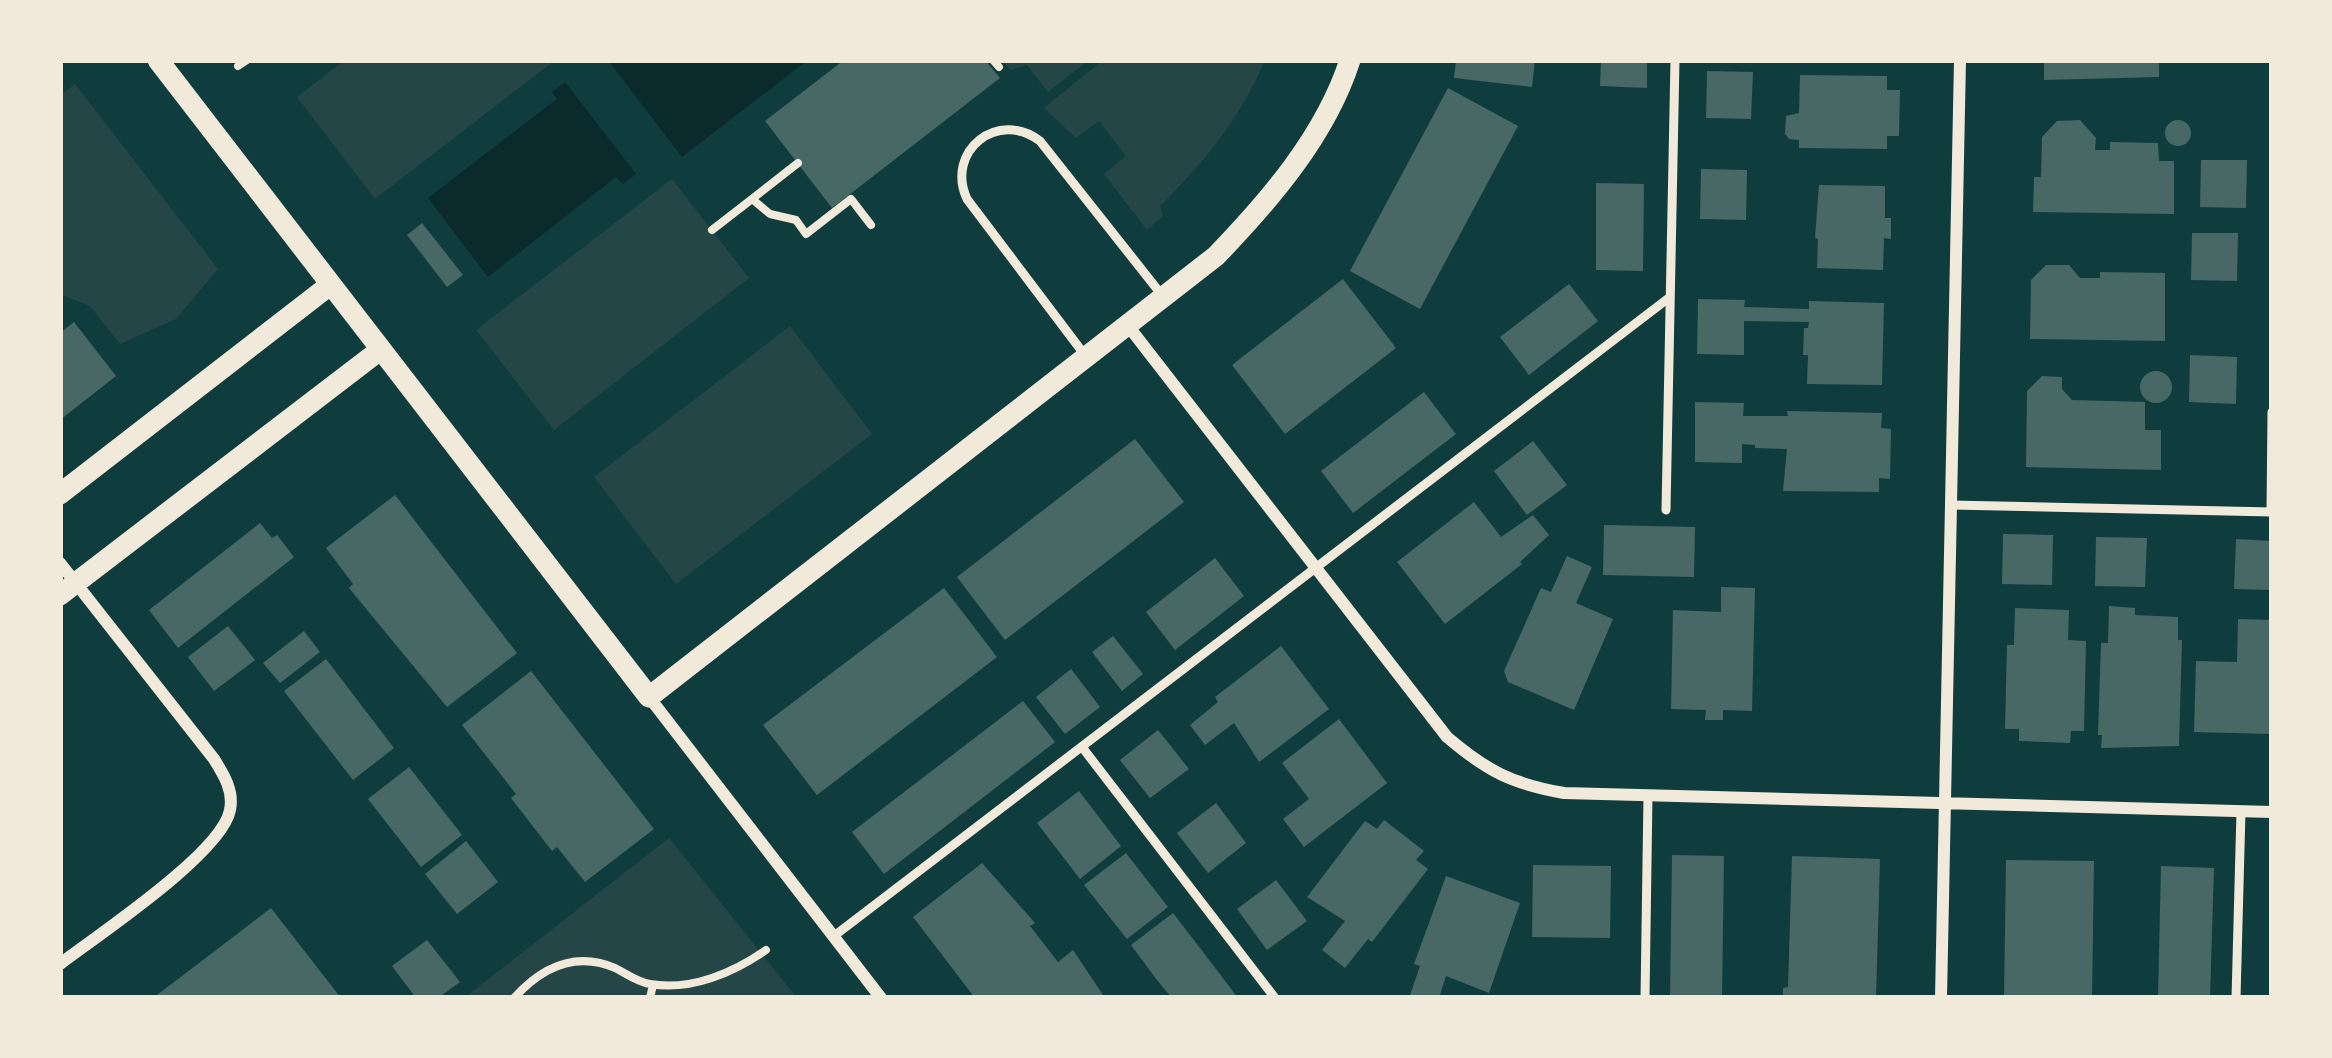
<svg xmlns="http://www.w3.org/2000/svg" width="2332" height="1058" font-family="'PT Sans Narrow',sans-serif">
	<rect width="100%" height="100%" fill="#0f3d3e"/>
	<path fill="#244646" d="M345 60H555L375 199 297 97Z
		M1002 60H1089L1048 92 1027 65 1010 70Z
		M1103 60H1265C1241 117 1204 163 1160 206L1163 216 1147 230 1104 174 1126 156 1099 121 1076 138 1044 108Z
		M75 84 218 269 176 319 120 344 90 306 60 294V96Z
		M672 179 749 278 554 430 476 330Z
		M790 326 872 434 676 584 594 477Z
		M669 838 797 998H464Z"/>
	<path fill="#0a2a2b" d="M608 60H808L682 157Z
		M565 82 636 174 623 184 616 177 488 277 428 198 557 99 552 92Z"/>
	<path fill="#486865" d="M844 60H985L1000 78 832 208 765 121Z
		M1456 60H1535L1532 87 1454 78Z
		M1601 60H1647V88L1600 86Z
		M2044 60H2159V77L2044 80Z
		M1707 71 1753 72 1751 119 1706 118Z
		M1800 75 1887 76V90H1900L1899 136H1887V149L1799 148V140L1789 139 1785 134 1786 116 1799 113Z
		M1448 88 1518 126 1420 309 1350 271Z
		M2165 133a13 13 0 1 1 26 0a13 13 0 1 1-26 0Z
		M2080 120 2096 138 2095 150H2110V142L2158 143 2159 161H2174V214L2033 212 2034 177H2041L2042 137 2057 121Z
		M2201 160H2247L2246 208 2200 207Z
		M1701 169 1747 170 1746 220 1700 219Z
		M1596 183 1644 184 1643 271 1596 270Z
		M1819 185 1885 186V218H1891V239L1884 238 1883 270 1817 268 1818 239 1815 238Z
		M422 223 463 275 447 287 407 235Z
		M2192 233H2238L2237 281 2191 280Z
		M2046 265H2069L2080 278H2100V272L2165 273V341L2030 339 2031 280Z
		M1343 279 1396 348 1285 434 1232 365Z
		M1569 284 1598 321 1529 375 1500 337Z
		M1698 299 1745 300 1744 307 1809 309V301L1884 303 1882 385 1807 384 1808 355H1803L1804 328H1808L1809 322 1744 321V355L1697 354Z
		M74 322 116 376 60 420V333Z
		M2190 355 2237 357 2236 404 2189 402Z
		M2140 387a16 16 0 1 1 32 0a16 16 0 1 1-32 0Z
		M2042 376 2062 377V389L2072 400 2145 402V430H2161V470L2026 467 2027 391Z
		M1424 392 1456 434 1353 513 1321 471Z
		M1695 402 1744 403 1743 416H1788L1787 411 1882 413 1881 428 1891 429 1890 479 1879 478V492L1783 491 1787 449 1755 448V445L1742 444V463L1695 462Z
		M1135 439 1184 502 1005 640 957 577Z
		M1533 441 1567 485 1527 515 1494 471Z
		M395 495 517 653 447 707 349 588 353 584 326 548Z
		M1474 502 1501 537 1533 515 1549 535 1520 562 1522 564 1445 624 1397 562Z
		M260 523 272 538 277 535 294 557 178 648 149 610Z
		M1604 525 1695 527 1694 577 1603 575Z
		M2003 534 2053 535 2052 585 2002 584Z
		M2096 537 2147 538 2145 587 2095 586Z
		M2236 539 2272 541V590L2234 589Z
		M1567 556 1592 567 1576 603 1613 619 1574 710 1508 682 1504 671 1541 588 1551 592Z
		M1215 558 1244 596 1175 650 1146 612Z
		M1721 587 1755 588 1752 711 1723 710V720H1705L1706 710 1671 709 1673 610 1721 612Z
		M944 588 997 657 817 795 763 725Z
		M2109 606 2135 608V615L2178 617V640H2182L2179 746 2101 748 2102 735H2098L2101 643H2108Z
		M2015 608 2069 610 2068 640 2086 641 2084 731H2071L2070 743 2019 741V729H2005L2007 645H2014Z
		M2238 619 2272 620V734L2194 732 2196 661 2237 662Z
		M228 626 255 660 214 691 188 657Z
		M304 631 320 652 280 683 263 663Z
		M1113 636 1143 674 1122 691 1092 652Z
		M1281 646 1329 709 1259 762 1234 723 1205 745 1190 725 1218 702 1215 697Z
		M326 659 394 748 353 780 284 691Z
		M1071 669 1100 707 1065 734 1036 697Z
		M531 671 654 829 585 882 557 847 552 851 511 798 516 794 462 725Z
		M1023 701 1055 742 884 874 852 832Z
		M1339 719 1387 783 1304 847 1283 819 1309 799 1282 763Z
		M1158 730 1189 769 1150 798 1120 760Z
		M409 767 462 835 421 867 368 799Z
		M1079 791 1121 846 1080 879 1037 823Z
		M1216 803 1246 843 1208 873 1177 833Z
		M1384 820 1424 851 1416 860 1428 869 1372 942 1368 939 1345 968 1322 950 1345 921 1307 897 1365 821 1377 829Z
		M466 841 498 882 457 914 425 874Z
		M1126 853 1168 907 1127 939 1084 885Z
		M1672 855 1724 856 1722 998H1670Z
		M1792 856 1880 859 1876 998H1783V988L1788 987Z
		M2006 860 2094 861 2092 998H2004Z
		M982 863 1035 923 1030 926 1058 962 1073 950 1105 998H975L913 917Z
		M1533 865 1611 866 1610 938 1532 937Z
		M2161 866 2214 868 2210 998H2158Z
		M1446 876 1520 903 1489 993 1446 976 1439 998H1409L1420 966 1414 964Z
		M1276 880 1307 921 1267 950 1237 909Z
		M271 908 341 998H153L203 960Z
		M1173 913 1200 948 1238 998H1172L1157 980 1131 945Z
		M427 940 460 982 438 998H416L392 966Z"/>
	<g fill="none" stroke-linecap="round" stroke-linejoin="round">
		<path stroke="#f1e9da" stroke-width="8" d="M993 60 999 67
			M238 66 247 60
			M752 199 798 163
			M712 230 752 199 770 214 796 220 806 234 851 199 871 225
			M514 998C542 967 575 951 615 968 627 974 637 982 650 984 691 991 733 973 766 950
			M650 998 653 985"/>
		<path stroke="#f1e9da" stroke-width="9" d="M1084 354 967 199C945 151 998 109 1040 141L1161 294
			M1951 505 2272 512
			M1666 510 1675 60
			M2271 512 2272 412
			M1082 747 1275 998
			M834 936 1670 297
			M1645 998 1648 795
			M2236 998 2241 811"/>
		<path stroke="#f1e9da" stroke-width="12" d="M1129 327 1447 737C1487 771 1512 784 1564 793L2272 812
			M60 563 214 759C224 775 234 791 230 810 222 853 98 935 60 964
			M649 697 881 998
			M1941 998 1960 60"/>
		<path stroke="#f1e9da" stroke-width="21" d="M158 60 649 697 1216 256C1270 200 1326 135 1350 60
			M60 494 330 285
			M60 595 380 350"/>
	</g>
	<rect width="2332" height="1058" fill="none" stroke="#f1e9da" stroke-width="126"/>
</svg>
